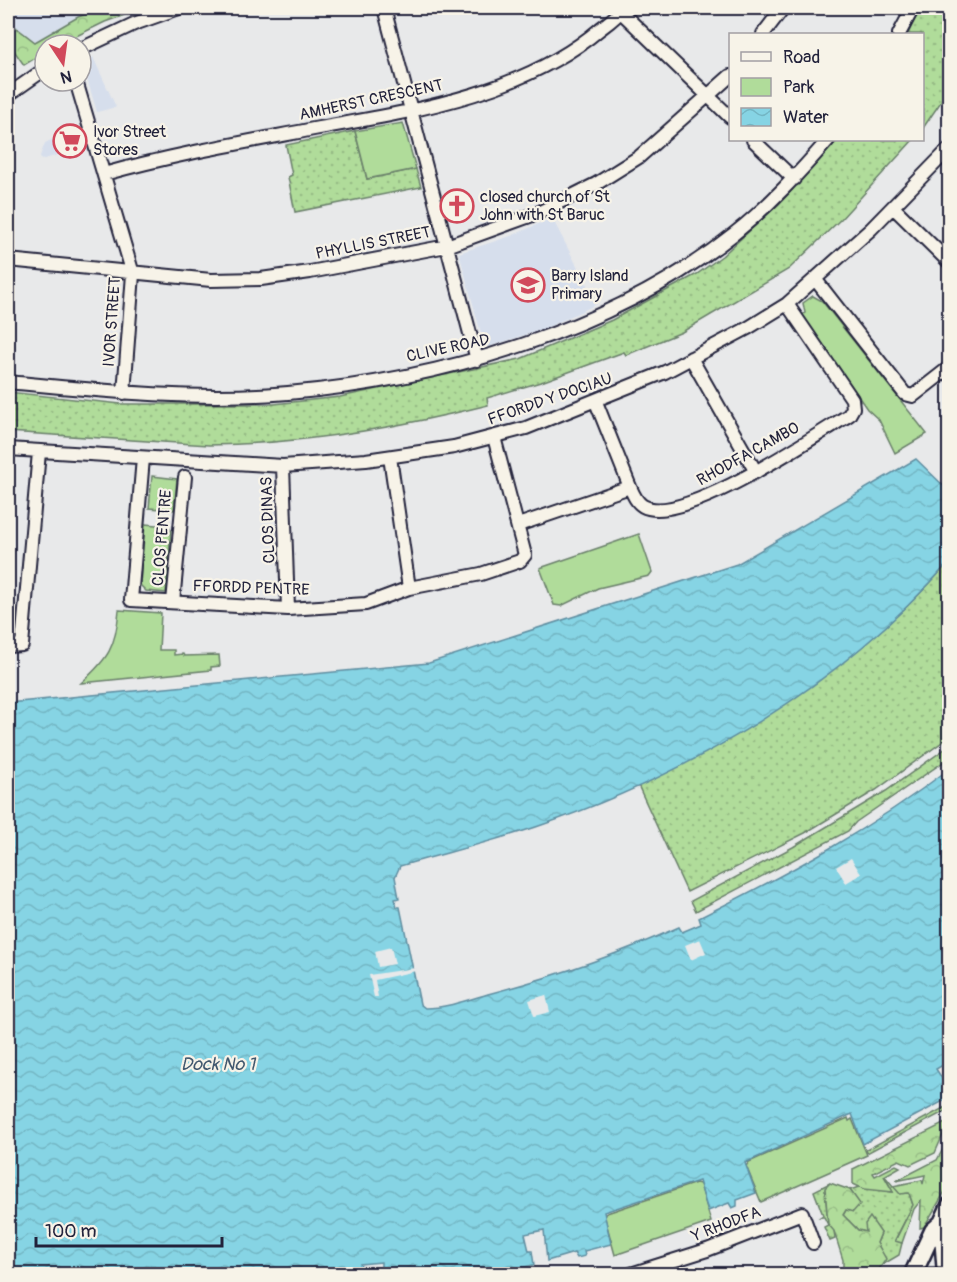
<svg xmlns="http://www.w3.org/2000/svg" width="957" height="1282" font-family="Pangolin,sans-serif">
	<defs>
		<pattern id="grass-dots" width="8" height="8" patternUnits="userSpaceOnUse" patternTransform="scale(1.5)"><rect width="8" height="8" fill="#b0dc9a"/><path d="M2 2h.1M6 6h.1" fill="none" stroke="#97bc86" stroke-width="1.8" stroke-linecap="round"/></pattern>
		<pattern id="forest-crowns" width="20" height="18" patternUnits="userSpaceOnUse" patternTransform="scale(1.5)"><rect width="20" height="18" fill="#b0dc9a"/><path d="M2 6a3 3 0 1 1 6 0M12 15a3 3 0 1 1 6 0" fill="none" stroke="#97bc86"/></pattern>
		<pattern id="water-waves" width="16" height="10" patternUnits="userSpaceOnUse" patternTransform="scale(1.5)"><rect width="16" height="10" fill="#86d4e4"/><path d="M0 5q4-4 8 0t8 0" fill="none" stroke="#73b6c4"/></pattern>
	</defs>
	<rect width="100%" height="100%" fill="#e8e9ea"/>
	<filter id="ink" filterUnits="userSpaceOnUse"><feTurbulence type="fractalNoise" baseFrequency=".0167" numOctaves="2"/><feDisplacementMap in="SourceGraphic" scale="12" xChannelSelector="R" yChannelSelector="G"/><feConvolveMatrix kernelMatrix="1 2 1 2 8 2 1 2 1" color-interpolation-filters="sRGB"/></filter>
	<g filter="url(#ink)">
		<path fill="#d6deec" d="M8 8H101L78 17 35 42 14 26 8 29Z
			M93 57 116 107 97 112 82 62Z
			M80 126 86 147 41 160 40 156 45 143Z
			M552 218 597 304 546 328 488 347 484 344 459 253 511 236Z"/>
		<path fill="url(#grass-dots)" stroke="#697f6a" stroke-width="1.5" d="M920 8H950L949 90 923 128 922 34H908Z
			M355 131 367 179 416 169 421 187 295 212 288 177 292 175 286 145Z
			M838 140H913L841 219 789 269 682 332 626 355 624 352 544 381 487 398 488 405C397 428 304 444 209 445L8 432V392L121 404H274L340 397 520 359 612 320 697 274 722 256 779 204Z
			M949 562V737L876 790 805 833 687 892 638 785C753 729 865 659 949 562Z
			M949 746V758L856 822 848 831 696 911 691 901 793 847 886 791Z
			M949 1105V1109L867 1153 866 1150Z
			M884 1175 893 1186 909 1193 913 1205 895 1240 902 1243 899 1255 882 1265 885 1259 877 1243 881 1233 870 1218 866 1232 858 1230 843 1215 846 1210 859 1204 850 1190 859 1187 893 1192Z
			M830 1183 825 1189 828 1224 834 1230 835 1239 830 1241 824 1227 828 1225 824 1217H820L823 1215 814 1191Z"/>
		<path fill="url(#forest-crowns)" stroke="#697f6a" stroke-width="1.5" d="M101 8H144L105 22 58 45H45V52L24 65 8 42V29L14 26 35 42 78 17Z
			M949 1121 935 1153 910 1165 899 1160 873 1173 875 1176 896 1165 900 1167 884 1176 893 1192 864 1189 853 1184V1169Z
			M949 1138V1185L924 1227 920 1228 921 1200 914 1209 902 1243 895 1241 913 1205 909 1193 900 1194 893 1186 922 1180 923 1184 925 1175 896 1181 937 1160Z
			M830 1183 850 1190 860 1204 853 1212 846 1210 843 1215 858 1230 866 1232 865 1224 870 1217 881 1233 877 1243 886 1259 876 1274H843V1260L834 1231 828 1224 825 1188Z"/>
		<path fill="#b0dc9a" stroke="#697f6a" stroke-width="1.5" d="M403 123 416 169 367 179 355 131Z
			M813 296 822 301 927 434 895 453 879 420 867 409 802 315 805 313 803 303Z
			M152 476 177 479 174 510 149 508Z
			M145 524 167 526 171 530 166 593 146 591 140 585Z
			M639 534 652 572 649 576 598 588 561 606 554 605 540 568Z
			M119 610 161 613 159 650H174V655L183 654 184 656 219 655 220 666 211 667V670L81 683C108 659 116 647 119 610Z
			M848 1118 849 1121 852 1119 867 1155 761 1202 746 1166 749 1162Z
			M696 1183 700 1184 711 1222 615 1255 604 1215 607 1213Z"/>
		<path fill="url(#water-waves)" stroke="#5e8da0" stroke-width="1.5" d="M916 459 949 491V562C842 685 690 775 536 827 491 842 445 853 400 866L395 877 399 898 395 899 397 907H400L420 1004 425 1008C446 1008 468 1000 488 994 553 977 617 955 679 927L682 932 701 924 699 918C787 874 871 829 949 769L950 1061 936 1069 945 1083 949 1081V1098L863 1144 852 1114 745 1163 756 1193 737 1200V1206L732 1208 729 1203 708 1211 699 1181 604 1212 611 1244 584 1251 585 1256 577 1258 574 1253 547 1261 544 1230 525 1234 529 1251H532L534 1265 491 1274H381V1262L360 1264 364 1274H8V703L429 663 737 564Z"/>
		<path fill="#e8e9ea" d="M851 858 861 874 846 883 836 867Z
			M700 939 706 953 691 960 685 945Z
			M391 947 395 964 378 967 375 951Z
			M415 968 416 971 375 980 378 997H374L369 975Z
			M546 995 550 1012 534 1016 529 1000Z"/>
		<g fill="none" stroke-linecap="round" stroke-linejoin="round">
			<g stroke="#22223b" stroke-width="16">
				<path id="street" d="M384 8 477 360
					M621 12 730 117
					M763 34 783 8
					M899 34 913 8
					M81 49 134 24 179 8
					M76 81 133 274 124 393
					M8 95 45 69
					M753 140 794 179
					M104 174C175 154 247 142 319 128 414 111 524 94 600 29 608 23 618 16 623 8
					M893 207 950 263
					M8 260 211 280 261 279 310 272 447 246 538 213 596 184 639 157 730 76
					M815 279 905 394 913 396 950 367
					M691 358 756 472
					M8 382C101 391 195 401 288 393 441 380 614 330 735 233 770 205 799 173 828 140
					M596 402 630 487C633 494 636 502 643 506 681 527 813 437 849 415L853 408 852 399 787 304
					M8 449 283 466 366 460 454 447 526 428 665 372 748 328 787 304 871 229 950 148
					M390 457 409 588
					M143 458 131 600 288 609 366 604 409 588 481 574 520 561 525 555 494 437
					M283 466 288 609
					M518 525 630 487
					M173 602 185 477
					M8 646 22 645 39 452
					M631 1274 707 1250 802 1213 813 1243"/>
			</g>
			<g stroke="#22223b" stroke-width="21">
				<path id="secondary" d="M942 1223 946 1274
					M913 1274 933 1231 942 1223 950 1206"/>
			</g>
			<use href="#street" stroke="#f7f3e8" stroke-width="12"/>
			<use href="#secondary" stroke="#f7f3e8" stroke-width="16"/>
		</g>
	</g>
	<defs>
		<g id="supermarket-ring" transform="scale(1.725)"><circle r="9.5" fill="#f7f3e8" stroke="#d1495b" stroke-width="1.5"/><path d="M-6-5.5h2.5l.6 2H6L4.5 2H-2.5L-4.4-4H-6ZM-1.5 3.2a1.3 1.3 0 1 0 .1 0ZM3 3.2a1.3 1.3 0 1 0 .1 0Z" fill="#d1495b"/></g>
		<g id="church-ring" transform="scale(1.725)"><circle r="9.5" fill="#f7f3e8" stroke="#d1495b" stroke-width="1.5"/><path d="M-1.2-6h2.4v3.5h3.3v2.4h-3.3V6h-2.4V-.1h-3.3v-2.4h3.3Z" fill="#d1495b"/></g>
		<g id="school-ring" transform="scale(1.725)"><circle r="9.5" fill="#f7f3e8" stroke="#d1495b" stroke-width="1.5"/><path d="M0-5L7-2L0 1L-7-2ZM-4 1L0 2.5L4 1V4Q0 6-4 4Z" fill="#d1495b"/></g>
	</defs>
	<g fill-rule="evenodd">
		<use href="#supermarket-ring" x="70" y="141"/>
		<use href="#church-ring" x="457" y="206"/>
		<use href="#school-ring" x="528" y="285"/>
	</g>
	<g text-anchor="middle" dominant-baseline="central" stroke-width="4.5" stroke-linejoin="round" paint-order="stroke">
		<g font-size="16" fill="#22223b" stroke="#f7f3e8">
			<text transform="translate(371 100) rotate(-12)">AMHERST CRESCENT</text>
			<text transform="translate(373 243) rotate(-11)">PHYLLIS STREET</text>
			<text transform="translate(112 322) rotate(-86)">IVOR STREET</text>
			<text transform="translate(448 348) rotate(-12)">CLIVE ROAD</text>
			<text transform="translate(550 399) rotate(-19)">FFORDD Y DOCIAU</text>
			<text transform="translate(748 454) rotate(-29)">RHODFA CAMBO</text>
			<text transform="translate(268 520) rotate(-92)">CLOS DINAS</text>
			<text transform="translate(162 538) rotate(-85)">CLOS PENTRE</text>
			<text transform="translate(251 588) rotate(2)">FFORDD PENTRE</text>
			<text transform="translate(726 1224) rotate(-21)">Y RHODFA</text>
		</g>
		<g font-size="16" fill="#22223b" stroke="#f7f3e8" text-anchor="start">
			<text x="93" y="132">Ivor Street<tspan x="93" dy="18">Stores</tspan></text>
			<text x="480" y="197">closed church of St<tspan x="480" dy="18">John with St Baruc</tspan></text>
			<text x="551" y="276">Barry Island<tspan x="551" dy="18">Primary</tspan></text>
		</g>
		<g font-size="18" font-style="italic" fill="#40576e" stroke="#f7f3e8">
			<text x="218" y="1064">Dock Nº 1</text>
		</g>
	</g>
	<rect width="957" height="1282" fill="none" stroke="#f7f3e8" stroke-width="30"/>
	<rect x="15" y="15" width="927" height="1252" fill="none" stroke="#22223b" stroke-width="2" filter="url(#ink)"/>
	<rect x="729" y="33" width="195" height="108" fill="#f7f3e8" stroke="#a29fa3" stroke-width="1.5"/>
	<rect x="741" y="52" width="30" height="9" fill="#f7f3e8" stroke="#a29fa3" stroke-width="1.5"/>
	<text x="783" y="63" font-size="18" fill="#22223b">Road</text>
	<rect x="741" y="78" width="30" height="18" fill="#b0dc9a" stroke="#a29fa3" stroke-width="1.5"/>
	<text x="783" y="93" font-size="18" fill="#22223b">Park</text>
	<rect x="741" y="108" width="30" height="18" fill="url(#water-waves)" stroke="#a29fa3" stroke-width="1.5"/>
	<text x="783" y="123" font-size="18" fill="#22223b">Water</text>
	<g transform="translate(63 63) rotate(167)"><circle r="28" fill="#f7f3e8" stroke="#a29fa3" stroke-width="1.5"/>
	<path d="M0-4.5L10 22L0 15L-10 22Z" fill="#d1495b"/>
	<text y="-9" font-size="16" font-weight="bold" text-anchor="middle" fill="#22223b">N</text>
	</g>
	<path d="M36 1237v9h186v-9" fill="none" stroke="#22223b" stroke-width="3"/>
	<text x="45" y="1237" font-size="18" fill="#22223b" stroke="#f7f3e8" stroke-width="4.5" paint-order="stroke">100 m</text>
</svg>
